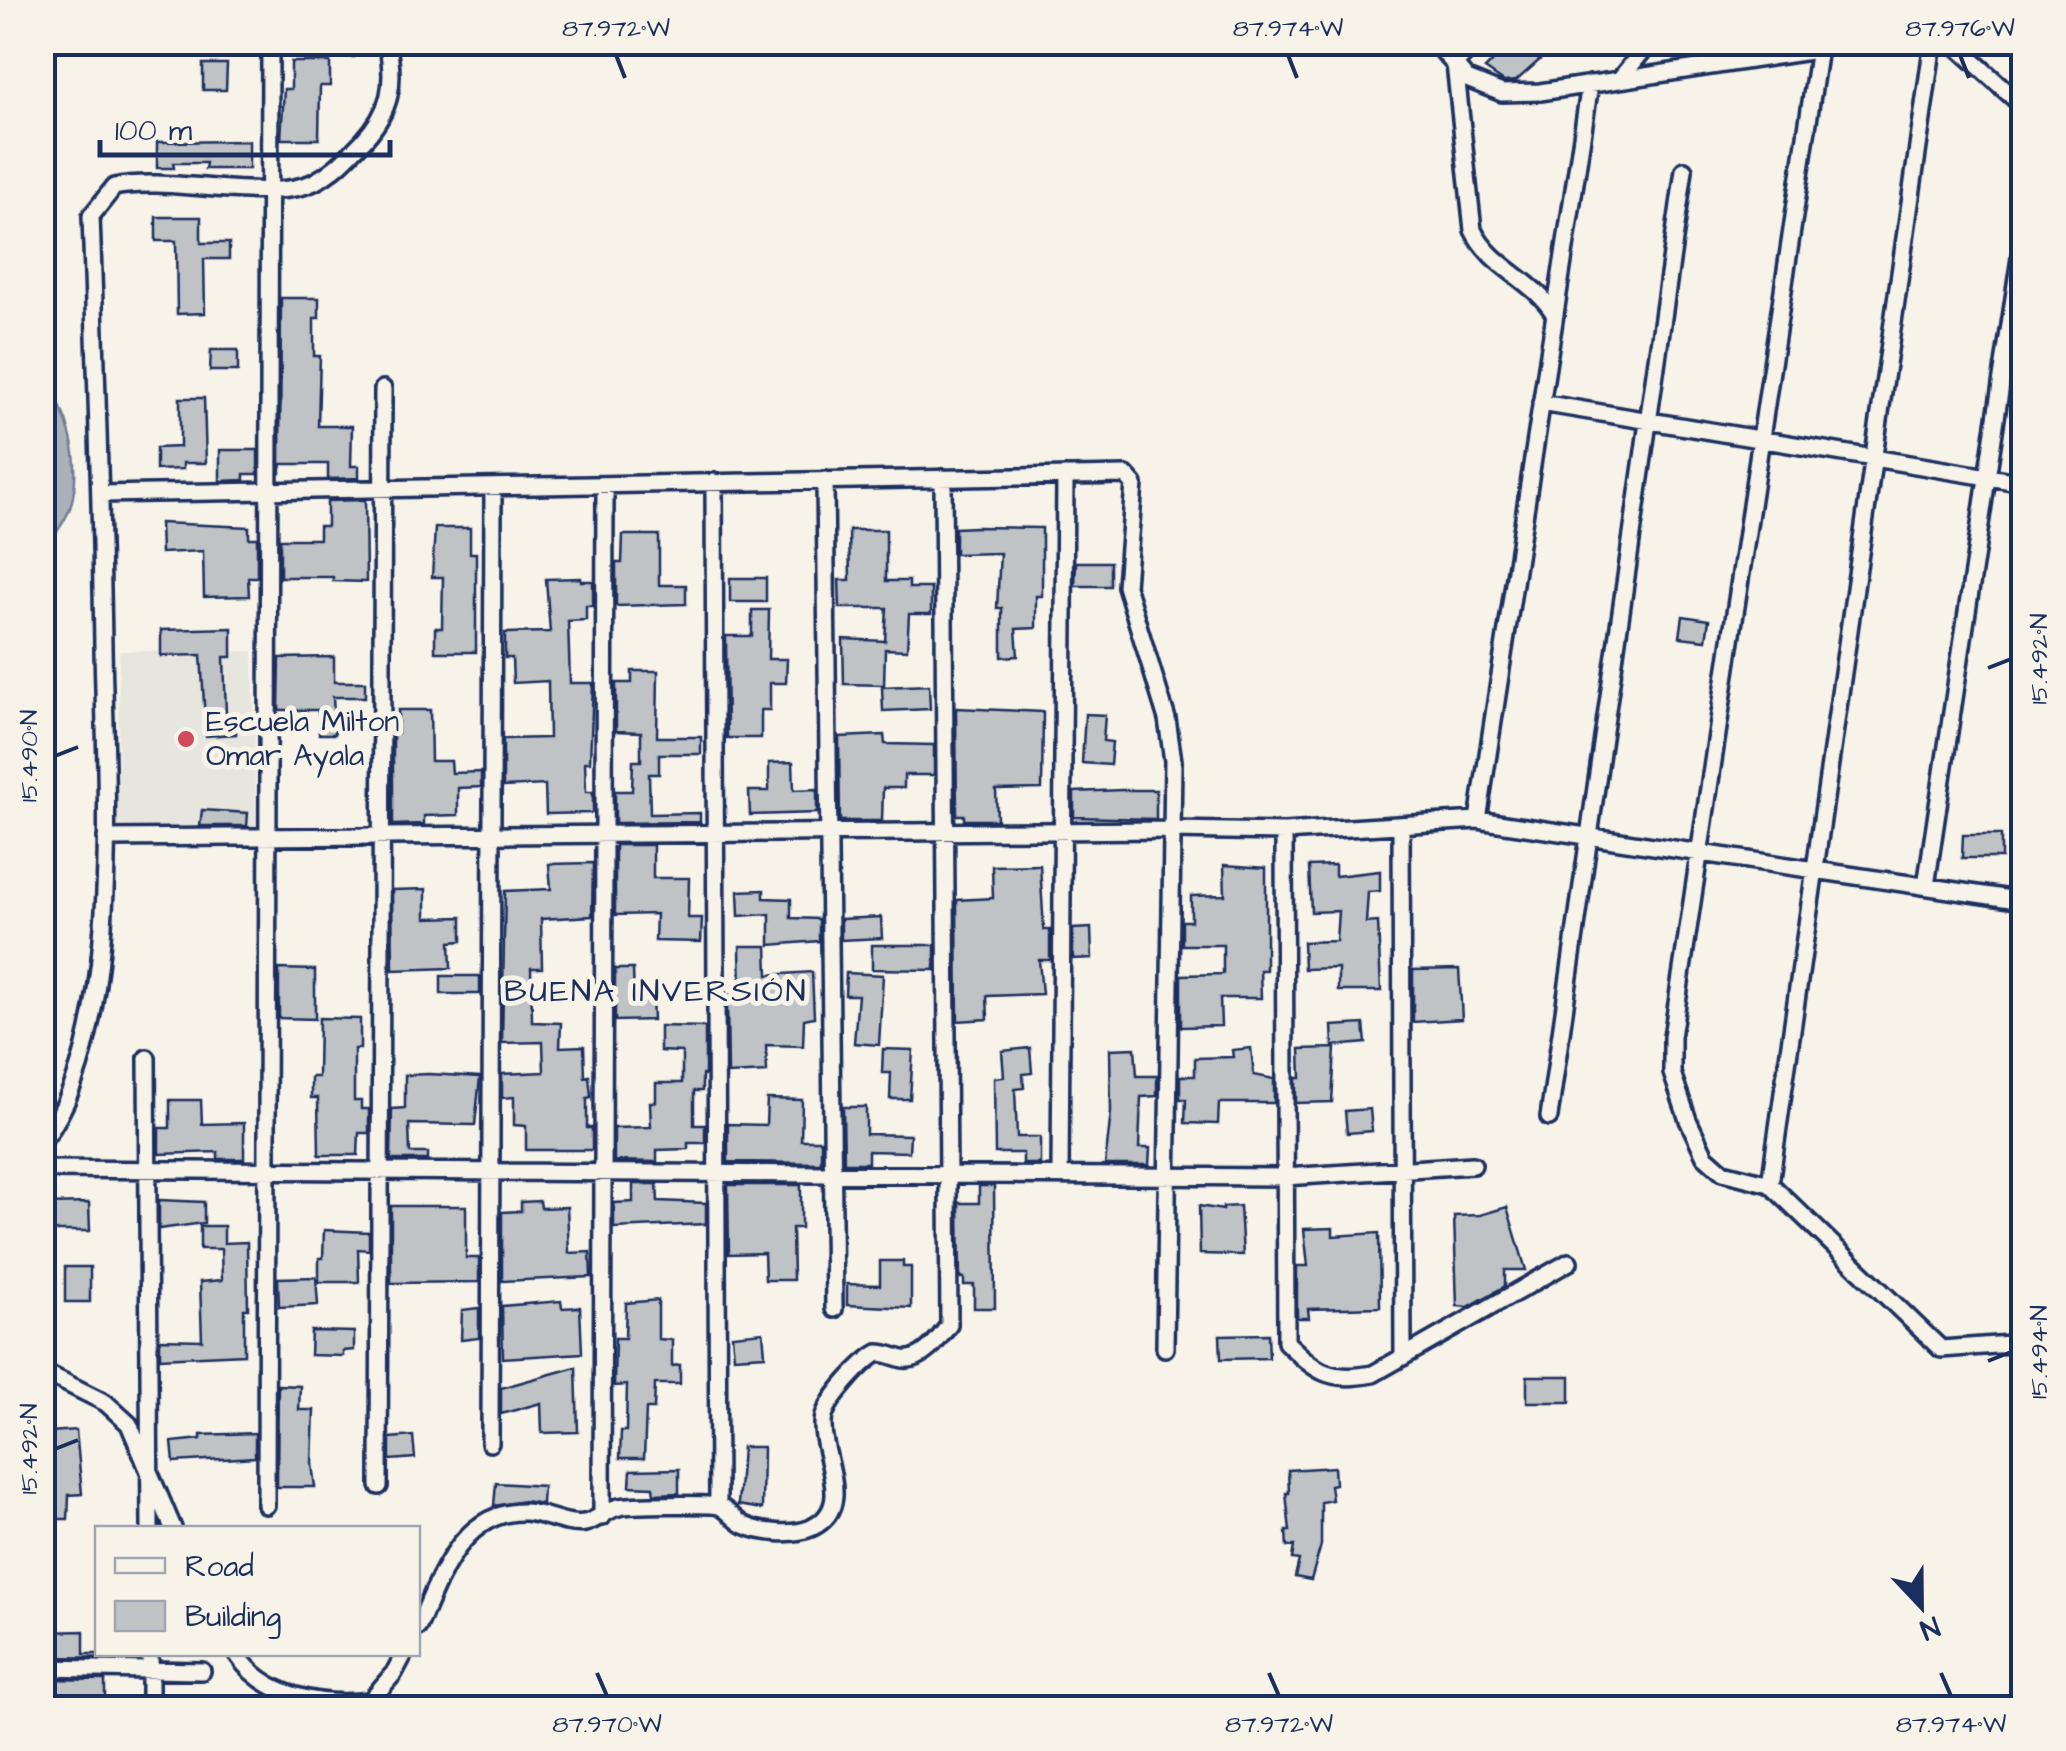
<svg xmlns="http://www.w3.org/2000/svg" width="2066" height="1751" font-family="'Architects Daughter',sans-serif">
	<rect width="100%" height="100%" fill="#f7f3e8"/>
	<filter id="ink" filterUnits="userSpaceOnUse"><feTurbulence type="fractalNoise" baseFrequency=".01" numOctaves="2"/><feDisplacementMap in="SourceGraphic" scale="20" xChannelSelector="R" yChannelSelector="G"/><feConvolveMatrix kernelMatrix="1 2 1 2 8 2 1 2 1" color-interpolation-filters="sRGB"/></filter>
	<g filter="url(#ink)">
		<path fill="#e6e5de" d="M119 651H253L256 827H118Z"/>
		<path fill="#acb0b9" stroke="#727c95" stroke-width="2.5" d="M43 375C68 413 83 459 71 505 67 521 51 539 43 553Z"/>
		<path fill="#c0c3c5" stroke="#1b2f5e" stroke-width="2.5" d="M319 42H354V57H319Z
			M1512 42H1560L1516 81 1504 82 1485 69Z
			M291 62H330V86H320L319 139H281L284 89H291Z
			M203 64H227L226 90H203Z
			M249 141V169H205L206 163H173L174 168H157V142Z
			M156 217H201V243H229V259H204L205 313 177 314 176 241H156Z
			M281 298H319V318H314V356H320L318 426H352L351 466H359V478L328 479V464H282L280 474Z
			M211 350H238V371H210Z
			M180 398H204L206 463H183V469L156 470V448L180 447Z
			M220 450H258V474H244V480L220 481Z
			M365 500 366 582 333 581V577H280V539H319V526H327V501Z
			M160 523 249 527V538H257V577H248L249 596 204 597 203 551 161 553Z
			M976 527 1042 528V596H1036V628L1016 629 1018 656 1002 657V608H997L1000 553 955 554V528Z
			M435 528H470V553H476V652H435V628H442L443 577H432Z
			M849 530H886V581H909V588H931V614H909L907 650 885 649 884 685 844 684 843 639 885 641 887 608H840L839 580H850Z
			M623 535H659V585H686V604L616 606V563H622Z
			M1076 562H1110V586H1075Z
			M581 578V581H593V606H586V620L568 621 570 683H593L590 762H585L586 792H593V813L546 814 545 785 503 787V739L549 738 548 681 513 683 512 658H505V633L550 632 546 579Z
			M730 578H766V602H730Z
			M752 610H769L768 659H787L786 683H770V710H761V738H727L726 636H752Z
			M1683 616 1709 620 1706 640 1680 637Z
			M232 628V657H224L226 714H236V734L206 736 201 655 161 656V630Z
			M334 657V682H365V697H333L335 734H319L318 710H279L280 658Z
			M632 671H658L657 737H701V754H659V774H649L650 814 700 813V822L615 823V791H632L633 761H641V732L616 731V683H632Z
			M929 685 930 709 883 711 882 687Z
			M956 708 1043 712 1042 789 996 790 997 820H964V815H957Z
			M398 710H430L431 761H451L452 773 481 772V787L458 788V815L424 816V824L393 825V734L398 733Z
			M1085 714 1105 715 1103 741 1112 742 1110 765 1082 763Z
			M884 735 885 744 934 745V775H904V788H883L882 821H840L839 737Z
			M793 762 794 790 817 789V813L750 815 749 791H769V763Z
			M1123 790H1156V819L1074 817V792Z
			M202 810 248 813 247 826H200Z
			M1963 835H2001V858H1962Z
			M615 845H653V878H689L688 918H702L701 942 655 941 656 914 615 915Z
			M593 863 592 916 541 919 542 968H531L532 1022 561 1023 560 1047 584 1046 585 1077 589 1076 591 1097 587 1098V1128H592V1150H526V1126L514 1125V1097L502 1098V1074L544 1072 543 1042 502 1043 505 891 551 889 549 864Z
			M1040 865 1044 930H1050V960H1039L1042 994 987 996 988 1019 958 1021 957 900 993 898 992 866Z
			M1224 865 1266 868V970H1260L1261 998H1220L1221 1026 1181 1027V975L1223 974V945H1182V921H1191V896L1225 895Z
			M1335 865V876L1380 871V891L1368 892 1366 923 1378 922 1381 991H1338V968L1304 969 1303 942 1336 941 1338 911 1311 912 1309 866Z
			M426 889V918L462 917V941L450 942 451 968 393 970 392 890Z
			M764 890V898L791 899V918L819 919V941L770 945V914L739 916 738 891Z
			M881 917 882 938 841 940V919Z
			M1091 928 1092 958 1073 959V929Z
			M872 945H935V970L872 969Z
			M740 946H767L768 975 812 972 814 1017 804 1019 803 1046 766 1045 767 1072 728 1074 727 995H741Z
			M279 969 315 970V1019L279 1018Z
			M615 969H633L634 998 652 997 653 1020 615 1021Z
			M1459 969 1462 1019 1413 1022V970Z
			M846 973 883 975 879 1045 854 1043 858 995H845Z
			M441 976H480V994H441Z
			M319 1018 360 1019V1049H354V1101H361V1109H369V1133H359L358 1155H319L318 1098H311V1077H318Z
			M1364 1024 1366 1043 1333 1046 1332 1026Z
			M660 1026 705 1027V1075H702V1091H694V1125H705V1143H688V1149L657 1150V1162L614 1161V1128L651 1127 650 1102H656V1083H682V1052L660 1051Z
			M1030 1048 1032 1073 1023 1074 1024 1088 1015 1089 1017 1137H1040V1164H1023V1153H995L994 1078 1004 1077 1002 1051Z
			M1135 1048 1137 1076H1157V1096L1141 1097 1139 1148H1150L1149 1165H1105L1111 1112 1110 1049Z
			M1251 1048 1254 1075 1274 1079V1103H1219L1218 1124 1185 1123 1186 1099H1180V1076H1195V1058L1233 1057 1232 1050Z
			M1335 1048 1332 1102 1296 1103V1078H1301L1300 1049Z
			M883 1049 913 1050 910 1099H890L891 1073H882Z
			M429 1074 480 1077 475 1125 409 1124 410 1153H428V1160H391L392 1109 405 1108V1075Z
			M767 1099 802 1100 801 1140H821V1163L728 1162V1124L766 1125Z
			M170 1100H201L202 1124 244 1123V1159H218V1152L159 1154V1128H170Z
			M843 1107H866V1134L910 1135 909 1152 868 1151V1163H844Z
			M1370 1109 1372 1131 1347 1133 1345 1111Z
			M633 1184H657L658 1201 706 1203V1224L614 1228V1203L633 1202Z
			M728 1185H801V1228H792L793 1280H765L764 1253 729 1254Z
			M979 1186H994L995 1308H974V1285H964V1278H960L959 1203H979Z
			M159 1200 204 1202V1223L159 1229Z
			M540 1201 541 1208 567 1207 569 1253 590 1252 591 1277 502 1281V1212L521 1211V1202Z
			M89 1203 90 1231H45L44 1204Z
			M391 1206H466V1258H479V1282L391 1283Z
			M1199 1206 1223 1210V1207L1240 1206 1243 1255 1200 1254Z
			M1507 1207 1526 1270H1505V1286L1468 1307 1457 1306 1454 1216 1480 1215Z
			M200 1226H224V1243L247 1242 248 1309H244V1354L160 1358V1339L202 1340 200 1282 222 1280 221 1249H200Z
			M1333 1228V1236L1379 1233 1380 1307 1308 1309 1309 1318H1297V1266H1308L1304 1229Z
			M324 1230 369 1232V1250L358 1249 359 1282H319V1258H323Z
			M880 1261H903V1267H911V1308L847 1305V1284L880 1285Z
			M65 1267H90V1302H65Z
			M316 1277 318 1305 279 1307 278 1278Z
			M658 1300V1339L672 1340V1366L680 1365V1384H655L654 1409H646L644 1458H620L621 1431H626L627 1385 614 1386 615 1338H625L626 1303Z
			M561 1301 562 1308 580 1307 582 1353 503 1358 502 1306Z
			M479 1308V1338L461 1340 462 1310Z
			M311 1331 354 1332V1350L343 1351V1356L310 1355Z
			M763 1332 765 1355 734 1357 732 1335Z
			M1268 1334 1269 1358 1221 1359 1220 1335Z
			M576 1367 578 1432 542 1433 541 1403 501 1414V1388Z
			M1527 1376H1570V1402H1527Z
			M278 1385 300 1386 299 1410H314L312 1464 315 1487H277Z
			M76 1430 82 1494 69 1495 68 1519H47V1498H51L50 1432Z
			M255 1433V1457L174 1462 172 1442 201 1439V1435Z
			M413 1436 415 1458 390 1460V1438Z
			M742 1447H763L762 1509 738 1505Z
			M1334 1467 1335 1484 1330 1485 1332 1500 1321 1502V1545L1311 1580 1295 1577 1299 1560 1292 1559 1294 1546 1287 1547 1286 1531H1290L1286 1493H1289L1288 1470Z
			M679 1469V1493L654 1494 653 1487 630 1486 631 1470Z
			M496 1483 543 1486 542 1504 524 1501 494 1506Z
			M84 1631V1654H124V1658L46 1657V1632Z
			M46 1679 105 1680V1708H47Z"/>
		<g fill="none" stroke-linecap="round" stroke-linejoin="round">
			<g stroke="#1b2f5e" stroke-width="22">
				<path id="minor" d="M1435 42 1467 79 1502 93 1540 92 1810 51 1838 42
					M1476 42 1455 64 1473 230C1492 269 1532 277 1555 315
					M1952 42 2024 107
					M1819 48 1672 1037V1073L1688 1120 1705 1156 1723 1172 1770 1184 1941 1349 2024 1343
					M1619 80 1650 42
					M1541 403 2024 483
					M825 480 834 1309
					M714 482 718 1506
					M100 494 1126 475 1134 484 1126 586 1167 719 1173 761 1165 1348
					M1478 820 1590 84
					M1401 825 1403 1357
					M1284 832 1286 1342C1317 1372 1328 1382 1373 1374L1569 1262
					M106 838 1172 830 1284 832 1478 820 2024 901
					M1926 886 2024 231
					M147 1058 150 1528
					M1549 1117 1684 170
					M42 1142C125 1037 105 778 103 647 101 503 96 359 91 216L114 187C171 175 268 204 314 182 334 172 347 157 362 142 391 111 396 84 387 42
					M42 1169 1285 1177 1473 1165
					M1060 1175 1065 476
					M1770 1184 1933 42
					M42 1371 106 1403 129 1424 173 1528
					M490 1443 493 487
					M379 1486 383 389
					M266 1505 270 42
					M602 1517 605 485
					M418 1627C439 1580 461 1510 525 1512 545 1513 565 1526 585 1523 598 1520 608 1509 619 1507 629 1504 711 1504 719 1506 728 1510 735 1520 744 1525 761 1533 793 1536 811 1528 859 1506 816 1450 824 1416 829 1398 862 1362 878 1353 888 1353 894 1357 903 1359 922 1362 939 1339 949 1325L943 478
					M237 1654C264 1697 322 1707 370 1701L394 1673 404 1654
					M42 1668 202 1671
					M150 1708V1654"/>
			</g>
			<use href="#minor" stroke="#f7f3e8" stroke-width="15"/>
		</g>
	</g>
	<path fill="none" stroke="#1b2f5e" stroke-width="4" d="M616 55 625 78M1288 55 1297 78M1960 55 1969 78M1988 668 2011 659M55 756 78 747M1988 1361 2011 1352M55 1449 78 1440M597 1673 607 1696M1269 1673 1279 1696M1941 1673 1951 1696"/>
	<circle fill="#d1495b" stroke="#f7f3e8" stroke-width="4" cx="186" cy="739" r="10"/>
	<g text-anchor="middle" dominant-baseline="central" stroke-width="10" stroke-linejoin="round" paint-order="stroke">
		<g font-size="30" fill="#1b2f5e" stroke="#f7f3e8" text-anchor="start">
			<text x="206" y="722">Escuela Milton<tspan x="206" dy="34">Omar Ayala</tspan></text>
		</g>
		<g font-size="32" letter-spacing="2.5" fill="#1b2f5e" stroke="#f7f3e8">
			<text x="656" y="991">BUENA INVERSIÓN</text>
		</g>
	</g>
	<rect width="2066" height="1751" fill="none" stroke="#f7f3e8" stroke-width="110"/>
	<rect x="95" y="1526" width="325" height="130" fill="#f7f3e8" stroke="#9fa5b1" stroke-width="2.5"/>
	<rect x="115" y="1558" width="50" height="15" fill="#f7f3e8" stroke="#9fa5b1" stroke-width="2.5"/>
	<text x="185" y="1576" font-size="30" fill="#1b2f5e">Road</text>
	<rect x="115" y="1601" width="50" height="30" fill="#c0c3c5" stroke="#9fa5b1" stroke-width="2.5"/>
	<text x="185" y="1626" font-size="30" fill="#1b2f5e">Building</text>
	<g transform="translate(1921 1606) rotate(158)" stroke="#f7f3e8" stroke-width="8" paint-order="stroke">
	<path d="M0-8L18 38L0 25L-18 38Z" fill="#1b2f5e"/>
	<text y="-15" font-size="28" font-weight="bold" text-anchor="middle" fill="#1b2f5e">N</text>
	</g>
	<path d="M100 140v15h290v-15" fill="none" stroke="#1b2f5e" stroke-width="5"/>
	<text x="115" y="140" font-size="30" fill="#1b2f5e" stroke="#f7f3e8" stroke-width="8" paint-order="stroke">100 m</text>
	<rect x="55" y="55" width="1956" height="1641" fill="none" stroke="#1b2f5e" stroke-width="4"/>
	<g font-size="25" text-anchor="middle" fill="#1b2f5e">
		<text x="616" y="36">87.972°W</text>
		<text x="1288" y="36">87.974°W</text>
		<text x="1960" y="36">87.976°W</text>
		<text transform="translate(2038 659) rotate(-90)" y="9">15.492°N</text>
		<text transform="translate(28 756) rotate(-90)" y="9">15.490°N</text>
		<text transform="translate(2038 1352) rotate(-90)" y="9">15.494°N</text>
		<text transform="translate(28 1449) rotate(-90)" y="9">15.492°N</text>
		<text x="607" y="1732">87.970°W</text>
		<text x="1279" y="1732">87.972°W</text>
		<text x="1951" y="1732">87.974°W</text>
	</g>
</svg>
